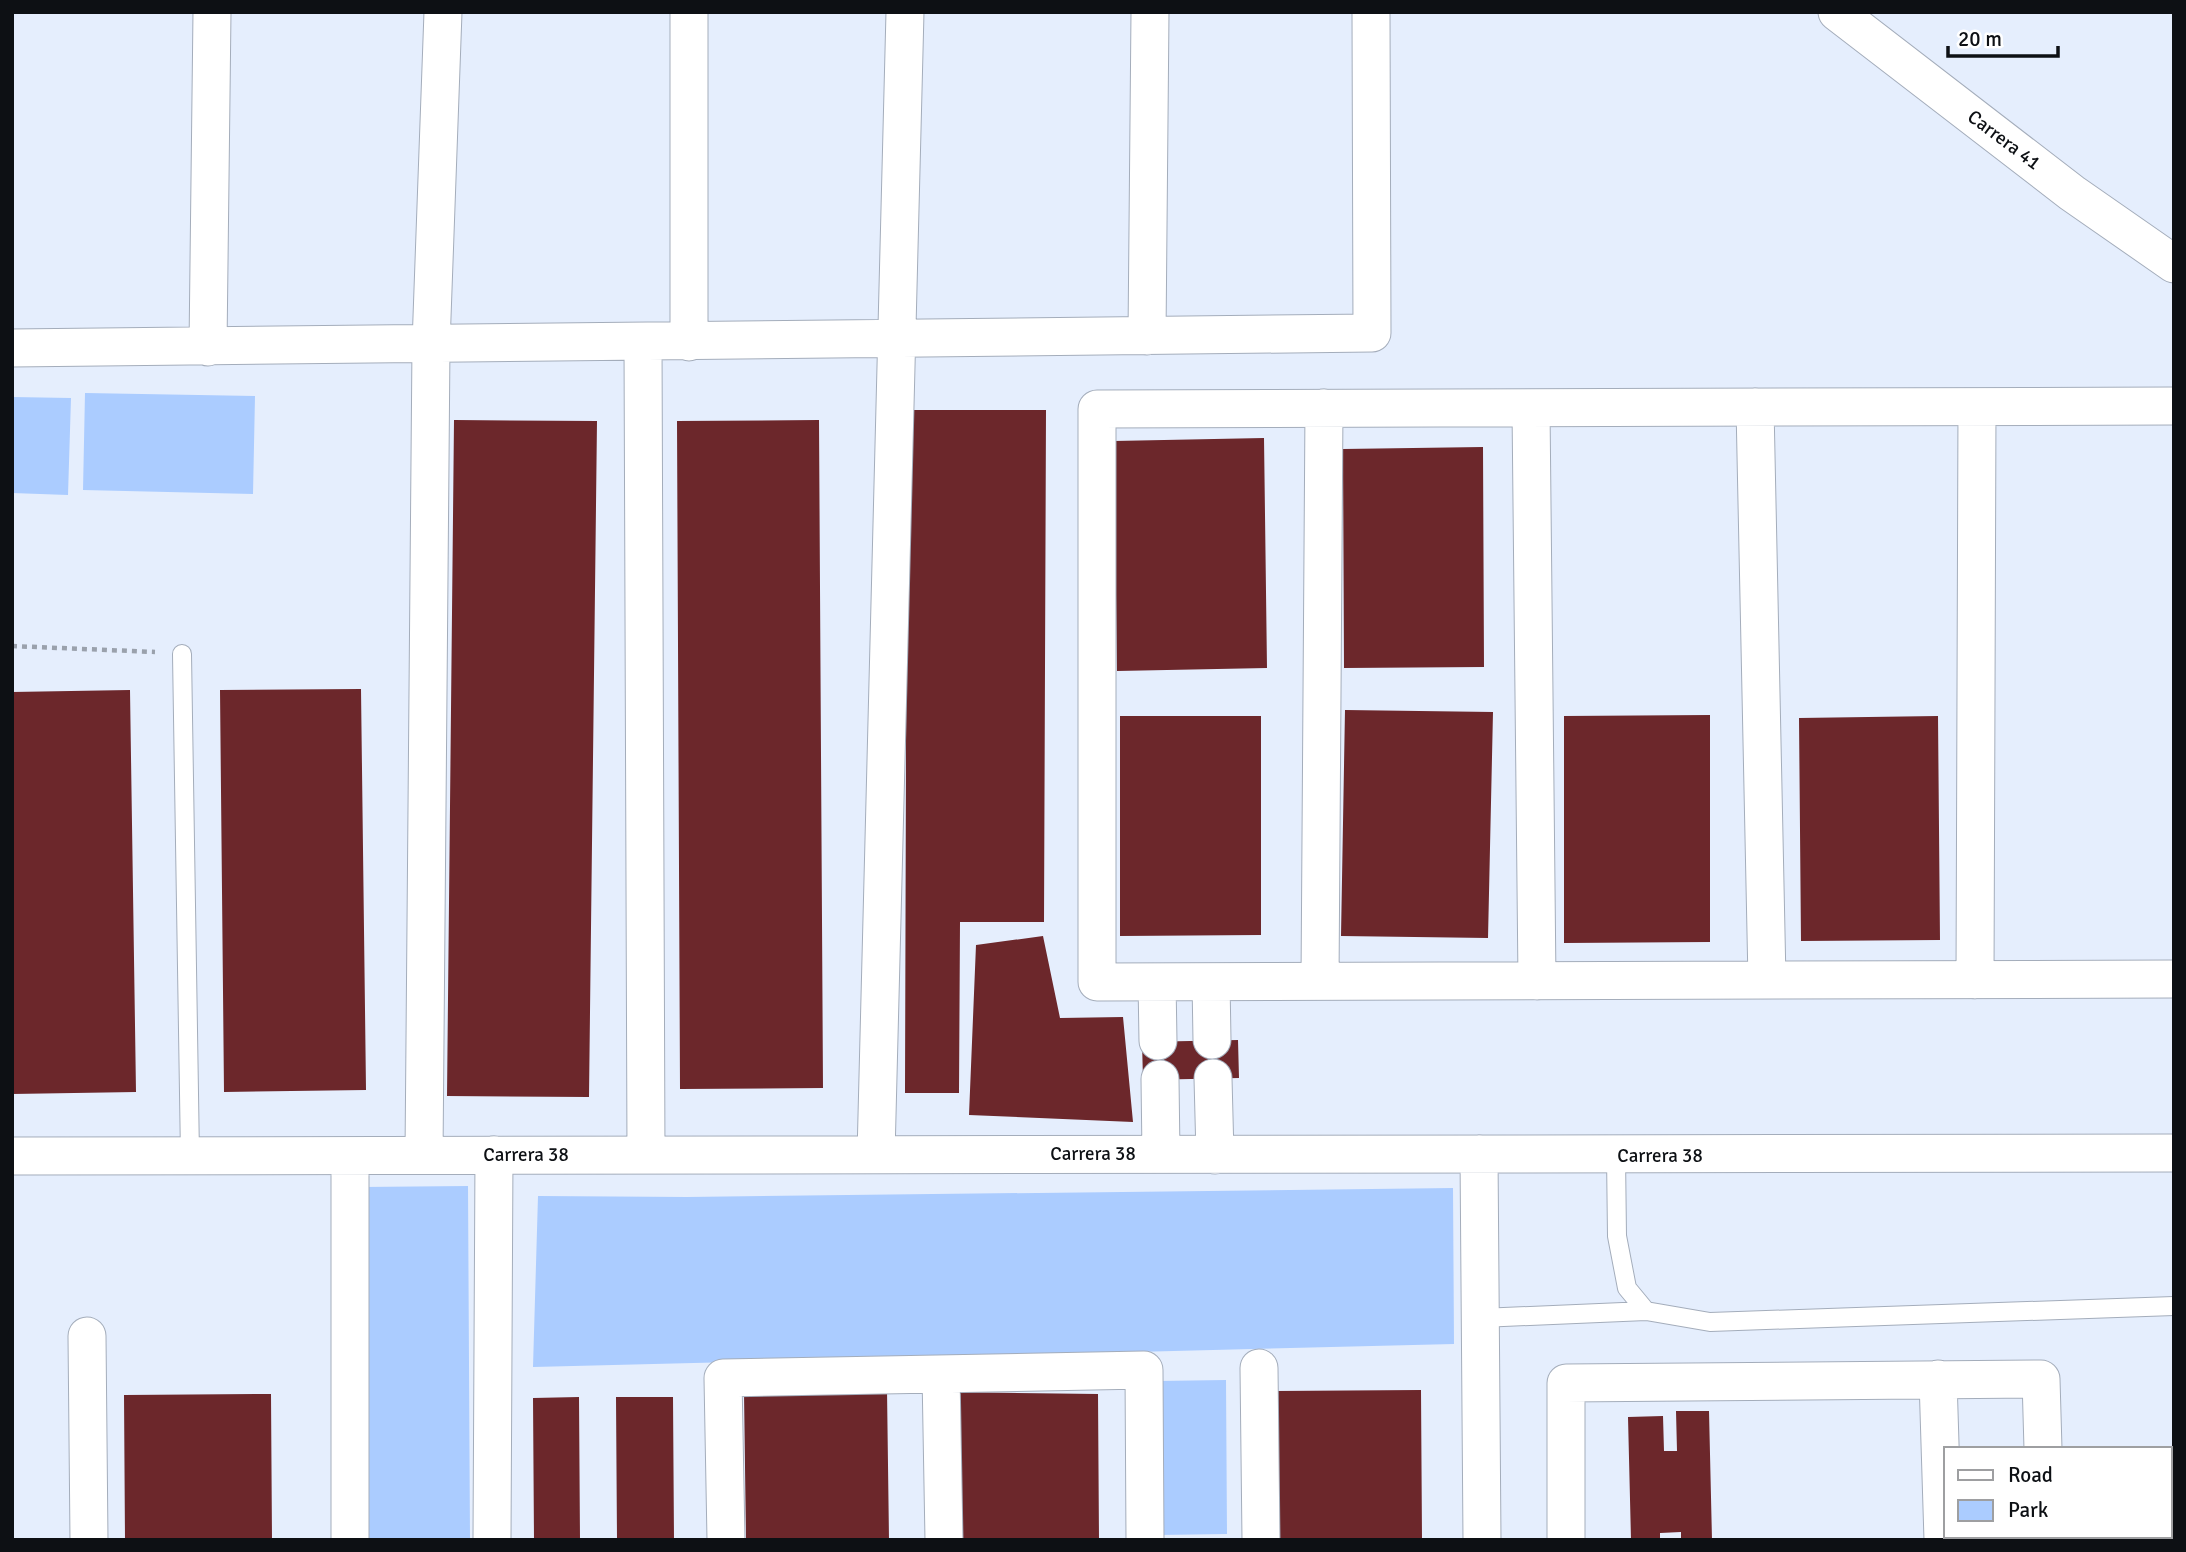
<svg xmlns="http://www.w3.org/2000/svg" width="2186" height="1552" font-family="Signika,sans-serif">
	<rect width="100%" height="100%" fill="#e5eefd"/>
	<path fill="#abccff" d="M85 393 255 396 253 494 83 490Z
		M12 397 71 398 68 495 12 493Z
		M468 1186 470 1540H364L362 1187Z
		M1453 1188 1454 1344 533 1367 538 1196 687 1197Z
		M1226 1380 1227 1534 1158 1535V1381Z"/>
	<path fill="#6c272b" d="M907 410H1046L1044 922H960L959 1093H905Z
		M454 420 597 421 589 1097 447 1096Z
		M819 420 823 1088 680 1089 677 421Z
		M1264 438 1267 668 1117 671 1114 441Z
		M1483 447 1484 667 1344 668 1343 449Z
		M361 689 366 1090 224 1092 220 690Z
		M130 690 136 1092 12 1094V692Z
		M1345 710 1493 712 1488 938 1341 936Z
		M1710 715V942L1564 943V716Z
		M1120 716H1261V935L1120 936Z
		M1938 716 1940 940 1801 941 1799 718Z
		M1043 936 1060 1018 1123 1017 1133 1122 969 1115 976 945Z
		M1238 1040 1239 1078 1143 1080 1142 1042Z
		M887 1390 889 1540H746L744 1393Z
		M1421 1390 1422 1540H1277L1276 1391Z
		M949 1392 1098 1394 1099 1540H952Z
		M271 1394 272 1540H125L124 1395Z
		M579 1397 580 1540H534L533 1398Z
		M616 1397H673L674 1540H617Z
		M1676 1411H1709L1712 1540H1681V1532L1660 1533V1540H1631L1628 1417 1663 1416 1664 1451H1677Z"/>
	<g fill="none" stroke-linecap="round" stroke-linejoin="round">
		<g stroke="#a4adbb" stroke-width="20">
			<path id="service" d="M182 654 190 1156
				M1616 1156 1617 1236 1627 1288 1646 1311 1710 1322 2174 1306
				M1481 1318 1646 1311"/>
		</g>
		<g stroke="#a4adbb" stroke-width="39">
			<path id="minor" d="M689 12V342
				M1837 12 2072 193 2174 264
				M1147 336 1150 12
				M643 342 646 1155
				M208 347 212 12
				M12 348 1372 333 1371 12
				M2174 406 1097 409V982L2174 979
				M1755 407 1767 980
				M1531 408 1537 981
				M1975 980 1977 407
				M1320 981 1324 408
				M1157 982 1158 1041
				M1211 982 1212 1040
				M1213 1078 1215 1155
				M1160 1079 1161 1154
				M1479 1154 1482 1540
				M424 1155 431 345 443 12
				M876 1155 905 12
				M12 1156 2174 1153
				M350 1156V1540
				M87 1336 89 1540
				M1259 1368 1261 1540
				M941 1374 944 1540
				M1938 1379 1943 1540
				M2046 1536V1540
				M492 1540 494 1155
				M726 1540 723 1378 1144 1370 1145 1540
				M1566 1540V1383L2041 1379 2043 1449"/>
		</g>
		<path stroke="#9aa1ac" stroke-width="4.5" stroke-dasharray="5 5" stroke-linecap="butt" d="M12 646 155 652"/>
		<use href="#service" stroke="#fff" stroke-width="18"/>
		<use href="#minor" stroke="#fff" stroke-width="37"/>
	</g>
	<g text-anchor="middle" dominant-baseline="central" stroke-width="7" stroke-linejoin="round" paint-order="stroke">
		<g font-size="19" fill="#0d1014" stroke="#fff">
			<text transform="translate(2004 140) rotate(37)">Carrera 41</text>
			<text x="1093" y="1154">Carrera 38</text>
			<text x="526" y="1155">Carrera 38</text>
			<text x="1660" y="1156">Carrera 38</text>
		</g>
	</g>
	<rect width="2186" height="1552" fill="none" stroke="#0d1014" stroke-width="28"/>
	<rect x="1944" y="1447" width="228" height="91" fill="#ffffff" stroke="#9e9fa1" stroke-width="2"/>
	<rect x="1958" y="1470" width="35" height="10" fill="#ffffff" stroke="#9e9fa1" stroke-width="2"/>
	<text x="2008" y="1482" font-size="21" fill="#0d1014">Road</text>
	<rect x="1958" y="1500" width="35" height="21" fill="#abccff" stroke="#9e9fa1" stroke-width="2"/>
	<text x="2008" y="1517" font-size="21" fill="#0d1014">Park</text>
	<path d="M1948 46v10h110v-10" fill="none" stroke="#0d1014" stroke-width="3.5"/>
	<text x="1958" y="46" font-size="21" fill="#0d1014" stroke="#ffffff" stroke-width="5" paint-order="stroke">20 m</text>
</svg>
